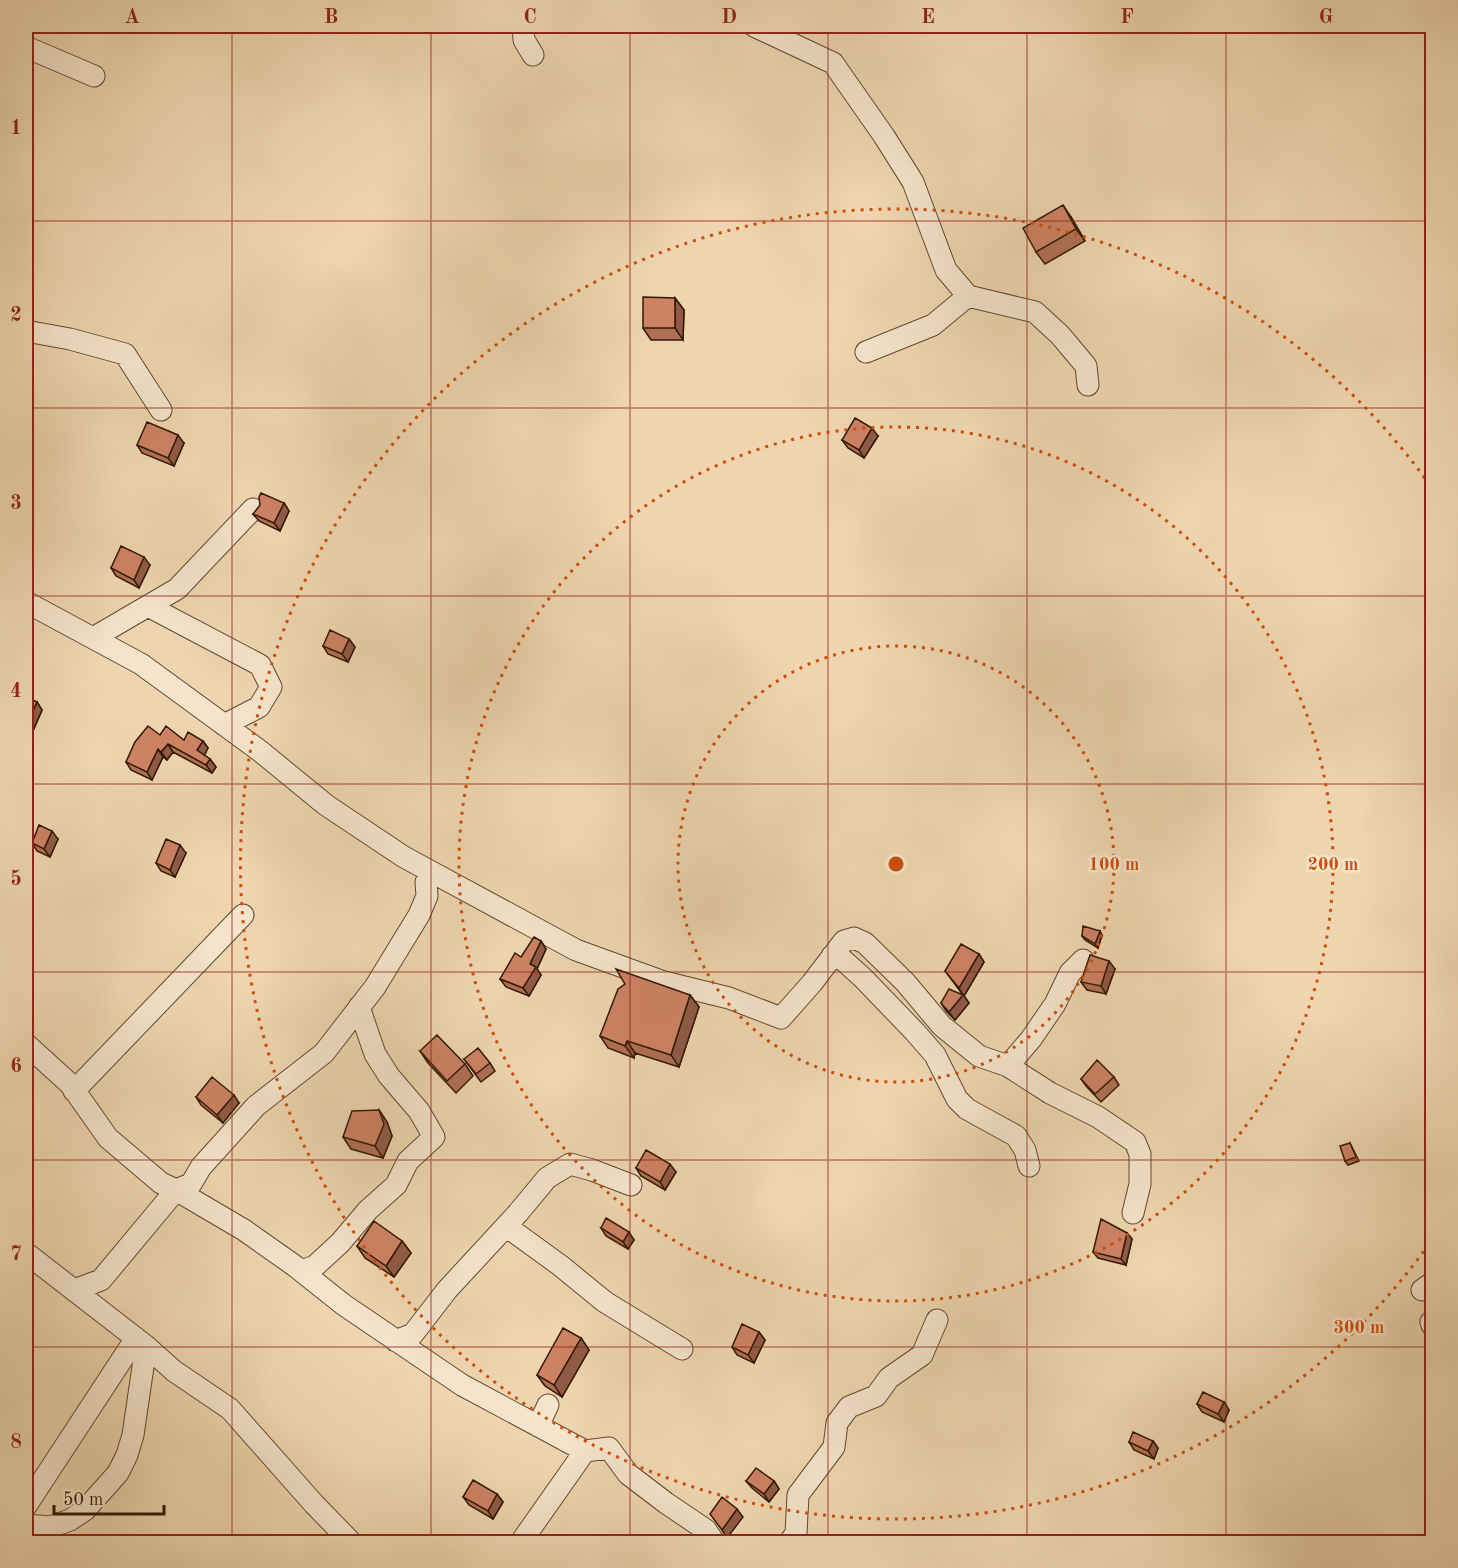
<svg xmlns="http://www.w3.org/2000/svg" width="1458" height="1568" font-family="'Old Standard TT',serif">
	<rect width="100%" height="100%" fill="#eed5af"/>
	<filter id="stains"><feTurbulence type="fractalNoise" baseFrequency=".00333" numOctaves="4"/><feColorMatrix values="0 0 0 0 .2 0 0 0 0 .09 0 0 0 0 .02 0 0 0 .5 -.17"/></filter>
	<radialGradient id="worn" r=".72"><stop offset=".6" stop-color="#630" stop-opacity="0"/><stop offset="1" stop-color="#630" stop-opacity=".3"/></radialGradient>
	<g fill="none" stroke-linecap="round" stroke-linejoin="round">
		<g stroke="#62482f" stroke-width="23">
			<path id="minor" d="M523 26 524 40 533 55
				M754 26 833 63 884 136 913 182 946 270 968 296 933 325 866 352
				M26 47 94 76
				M968 296 1035 312 1060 335 1086 366 1088 385
				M26 331 70 339 125 354 161 410
				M26 602 141 664 260 751 326 805 404 857 576 950 664 982 729 998 781 1018 812 983 844 941 854 938 865 943 905 982 942 1026 979 1056 1008 1066 1050 1093 1098 1117 1135 1142 1140 1154V1184L1133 1213
				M148 606 260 665 271 687 259 707 224 725
				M93 638 177 589 253 509
				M832 956 843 960 863 978 915 1032 935 1055 957 1099 967 1109 1016 1136 1025 1150 1029 1166
				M26 1044 70 1084 108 1138 161 1183 176 1190 244 1230 295 1266 344 1305 462 1385 585 1451 609 1448 628 1474 666 1503 706 1530 714 1542
				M1008 1066 1031 1039 1055 1004 1070 973 1083 960
				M74 1091 243 915
				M506 1226 561 1266 605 1302 682 1349
				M26 1253 146 1346 174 1371 230 1409 314 1504 351 1542
				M301 1271 315 1266 340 1243 368 1210 396 1185 408 1161 434 1137 419 1111 389 1076 375 1054 359 1007
				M74 1290 101 1280 176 1190 191 1184 201 1167 256 1106 324 1053 375 987 419 915 427 896 426 882
				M1422 1290 1432 1283
				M1432 1321 1431 1322 1432 1325
				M396 1341 413 1334 447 1290 518 1213 547 1178 570 1164 592 1170 631 1185
				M538 1426 548 1405
				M26 1506 136 1338
				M26 1525 50 1527 70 1520 85 1510 118 1473 127 1455 133 1435 146 1346
				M521 1542 585 1451
				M790 1542 796 1533 798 1495 834 1447 837 1423 849 1407 876 1396 889 1378 922 1355 937 1320"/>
		</g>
		<use href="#minor" stroke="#f4e4cb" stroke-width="21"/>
	</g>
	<path fill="#b07056" stroke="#331904" stroke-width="1.5" d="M1071 217 1085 241 1045 264 1036 252Z
		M675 298 684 310 683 340H651L643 328Z
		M878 436 864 458 848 448 842 440Z
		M184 443 174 466 142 453 137 445Z
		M284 503 289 511 280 531 259 521 253 514Z
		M150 565 139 588 116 576 111 568Z
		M349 639 355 647 348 662 328 654 323 646Z
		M26 697 37 702 42 710 32 733 26 731Z
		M160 735 184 740 203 741 208 748 204 755 210 759 216 767 212 773 173 752 167 760 163 757 152 780 131 770 126 762Z
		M58 839 50 857 37 851 32 843Z
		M186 853 175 877 161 871 156 863Z
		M1100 931 1102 935 1098 948 1085 940 1082 936Z
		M541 941 546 949 537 969 541 975 529 996 506 987 500 979 521 957Z
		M979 954 984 962 964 996 969 1003 955 1020 946 1011 941 1003 963 995 945 971Z
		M1115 969 1106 994 1087 990 1081 982Z
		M625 984 690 995 699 1007 679 1067 635 1053 634 1058 608 1048 600 1036Z
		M420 1051 465 1064 473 1076 456 1093 428 1063Z
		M464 1059 490 1063 495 1071 481 1082Z
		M1114 1077 1119 1085 1101 1102 1086 1086 1081 1079Z
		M196 1097 239 1103 223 1123 201 1105Z
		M379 1110 387 1122 392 1136 383 1158 351 1149 343 1137Z
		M1350 1143 1359 1161 1348 1165 1345 1161Z
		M636 1168 676 1172 665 1190 641 1176Z
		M601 1228 634 1240 628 1249 606 1236Z
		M1127 1233 1132 1239 1126 1265 1098 1258 1093 1252Z
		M402 1241 411 1253 394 1277 365 1258 357 1246Z
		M759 1332 765 1340 754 1363 737 1355 732 1347Z
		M581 1338 589 1350 562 1397 545 1386 537 1375Z
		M1224 1402 1229 1410 1224 1422 1202 1412 1197 1404Z
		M1153 1441 1158 1448 1154 1459 1134 1450 1129 1442Z
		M746 1481H774L779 1489 769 1502 752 1488Z
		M497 1494 503 1502 493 1519 469 1505 463 1497Z"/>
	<path fill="#905b46" stroke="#331904" stroke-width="1.5" d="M26 144 29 148 26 158Z
		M1063 205 1071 217 1085 241 1076 229Z
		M675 298 684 310 683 340 675 328Z
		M872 428 878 436 864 458 859 450Z
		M178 435 184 443 174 466 168 458Z
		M284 503 289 511 280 531 274 523Z
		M144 557 150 565 139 588 134 580Z
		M349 639 355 647 348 662 342 654Z
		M37 702 42 710 32 733 26 726Z
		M203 741 208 748 203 758 197 750Z
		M168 744 173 752 167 760 161 752Z
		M158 749 163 757 152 780 147 772Z
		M210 759 216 767 212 773 206 765Z
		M52 831 58 839 50 857 44 849Z
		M180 845 186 853 175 877 170 870Z
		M1100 931 1102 935 1098 948 1095 944Z
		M541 941 546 949 537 969 541 975 529 996 523 988 530 964Z
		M979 954 984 962 964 996 969 1003 955 1020 949 1012 963 995 959 988Z
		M1109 961 1115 969 1106 994 1101 986Z
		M690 995 699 1007 679 1067 671 1055Z
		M627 1041 635 1053 634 1058 625 1046Z
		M234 1095 239 1103 223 1123 217 1115Z
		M379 1110 387 1122 392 1136 383 1158 375 1146Z
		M670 1164 676 1172 665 1190 660 1182Z
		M629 1232 634 1240 628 1249 623 1242Z
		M1127 1233 1132 1239 1126 1265 1121 1259Z
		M402 1241 411 1253 394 1277 386 1266Z
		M759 1332 765 1340 754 1363 748 1355Z
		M581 1338 589 1350 562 1397 554 1385Z
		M1224 1402 1229 1410 1224 1422 1218 1414Z
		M1153 1441 1158 1448 1154 1459 1148 1451Z
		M774 1481 779 1489 769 1502 764 1494Z
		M497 1494 503 1502 493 1519 488 1511Z
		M737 1509 743 1517 727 1538 722 1530Z"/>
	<path fill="#cd8264" stroke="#331904" stroke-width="1.5" d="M1063 205 1076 229 1036 252 1023 228Z
		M643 297 675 298V328H643Z
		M855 418 872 428 859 450 842 440Z
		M147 422 178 435 168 458 137 445Z
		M261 493 284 503 274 523 253 514 260 505 259 497Z
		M121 546 144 557 134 580 111 568Z
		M330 630 349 639 342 654 323 646Z
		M26 697 37 702 26 726Z
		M148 726 160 735 166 726 184 740 188 732 203 741 197 750 210 759 206 765 168 744 161 752 158 749 147 772 126 762 135 742Z
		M39 825 52 831 44 849 32 843Z
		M166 839 180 845 170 870 156 863Z
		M1083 926 1100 931 1095 944 1082 936Z
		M534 937 541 941 530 964 536 967 523 988 500 979 515 953 521 957Z
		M961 944 979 954 959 988 945 971Z
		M1090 955 1109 961 1101 986 1081 982Z
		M616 969 690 995 671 1055 627 1041 625 1046 600 1036 618 989 625 984Z
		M949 989 963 995 949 1012 941 1003Z
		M437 1035 465 1064 447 1081 420 1051Z
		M478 1048 490 1063 476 1074 464 1059Z
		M1097 1060 1114 1077 1095 1094 1081 1079Z
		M212 1077 234 1095 217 1115 196 1097Z
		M379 1110 384 1124 375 1146 343 1137 352 1111Z
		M1350 1143 1356 1157 1345 1161 1340 1146Z
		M646 1150 670 1164 660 1182 636 1168Z
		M606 1218 629 1232 623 1242 601 1228Z
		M1101 1219 1127 1233 1121 1259 1093 1252Z
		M374 1221 402 1241 386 1266 357 1246Z
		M742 1324 759 1332 748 1355 732 1347Z
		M563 1328 581 1338 554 1385 537 1375Z
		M1203 1392 1224 1402 1218 1414 1197 1404Z
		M1133 1432 1153 1441 1148 1451 1129 1442Z
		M756 1468 774 1481 764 1494 746 1481Z
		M473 1480 497 1494 488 1511 463 1497Z
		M722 1497 737 1509 722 1530 710 1514Z"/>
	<path fill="none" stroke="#8f2418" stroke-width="1.5" stroke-opacity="0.55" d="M232 26V1542M431 26V1542M630 26V1542M828 26V1542M1027 26V1542M1226 26V1542M26 221H1432M26 408H1432M26 596H1432M26 784H1432M26 972H1432M26 1160H1432M26 1347H1432"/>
	<g fill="none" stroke="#cd4f0b" stroke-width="3" stroke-dasharray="3 6">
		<circle cx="896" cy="864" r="218"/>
		<circle cx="896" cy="864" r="437"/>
		<path d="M1429 1244A655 655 0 1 1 1429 484"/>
	</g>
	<circle cx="896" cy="864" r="9" fill="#cd4f0b" stroke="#f4e4cb" stroke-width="3"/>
	<g font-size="18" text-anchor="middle" font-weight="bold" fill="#cd4f0b" stroke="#f4e4cb" stroke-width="5" stroke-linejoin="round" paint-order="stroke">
		<text x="1114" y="870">100 m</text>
		<text x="1333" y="870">200 m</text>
		<text x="1359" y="1333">300 m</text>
	</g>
	<rect width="1458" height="1568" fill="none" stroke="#eed5af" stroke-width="66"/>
	<path d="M54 1505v9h110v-9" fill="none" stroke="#331904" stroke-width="3"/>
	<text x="63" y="1505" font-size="18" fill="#331904" stroke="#f4e4cb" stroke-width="4.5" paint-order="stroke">50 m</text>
	<rect x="33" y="33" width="1392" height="1502" fill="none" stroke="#8f2418" stroke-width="2"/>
	<g font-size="20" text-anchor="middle" font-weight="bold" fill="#8f2418">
		<text x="132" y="23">A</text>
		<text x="331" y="23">B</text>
		<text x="530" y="23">C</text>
		<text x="729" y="23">D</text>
		<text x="928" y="23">E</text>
		<text x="1127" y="23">F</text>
		<text x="1326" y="23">G</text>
		<text x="16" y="134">1</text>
		<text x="16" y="321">2</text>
		<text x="16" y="509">3</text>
		<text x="16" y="697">4</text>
		<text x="16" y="885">5</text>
		<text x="16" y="1072">6</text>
		<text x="16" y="1260">7</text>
		<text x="16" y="1448">8</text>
	</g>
	<rect width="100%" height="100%" filter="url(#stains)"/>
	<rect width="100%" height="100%" fill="url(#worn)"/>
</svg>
